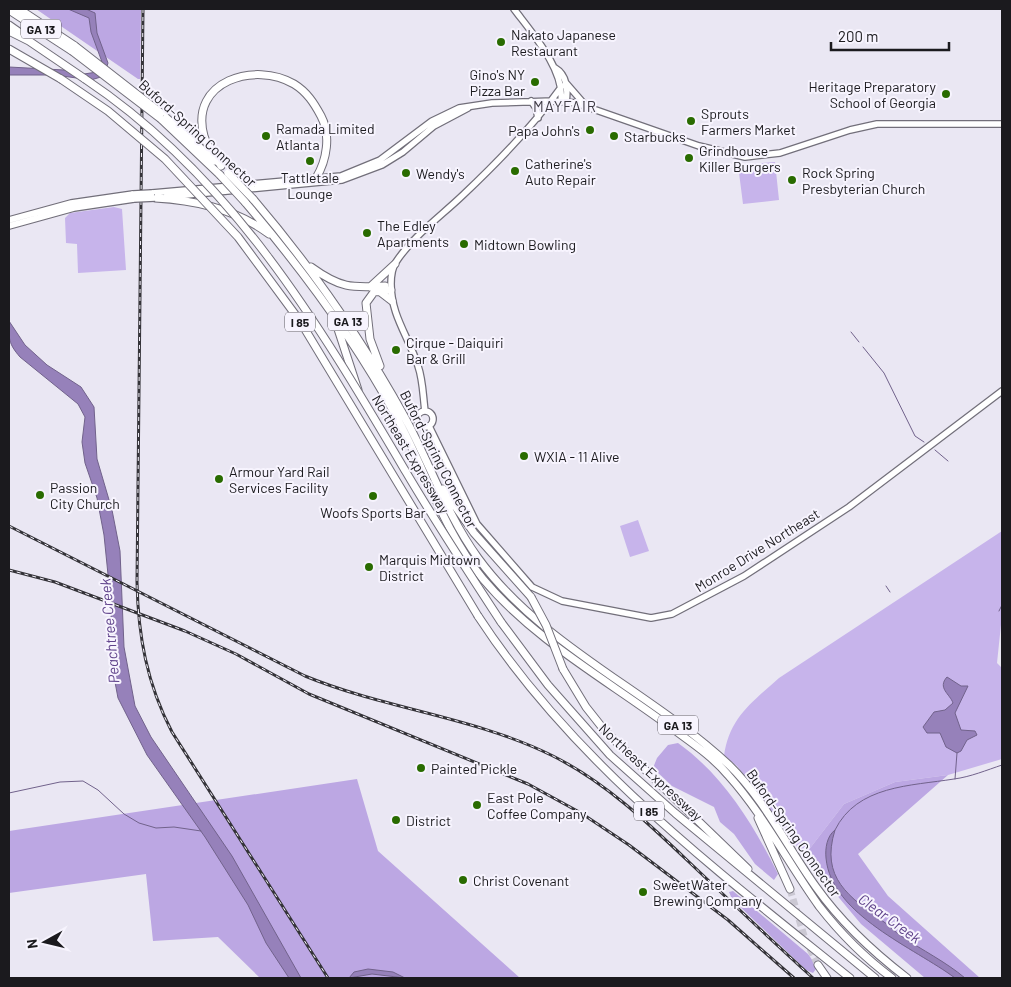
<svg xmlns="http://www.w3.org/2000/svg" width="1011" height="987" font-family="Barlow,sans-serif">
	<rect width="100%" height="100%" fill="#eae7f3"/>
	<path fill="#c7b4eb" d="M775 162 779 200 743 204 738 165Z
		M114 207 122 209 126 270 78 273 77 244 66 243 65 218 70 213Z
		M638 520 649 551 630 557 620 526Z
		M1002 531V615L997 663 1002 668V759L948 775 895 782 844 804 804 856 737 766 724 756C729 718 752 702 779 678Z"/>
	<path fill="#bca7e3" d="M36 9H141L140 79H138Z
		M678 743C724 776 753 824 778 874L774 880 755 864 734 834 720 822 714 807 672 786 653 768 657 758 668 745Z
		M948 775 858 854 888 896 980 978H925L861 924 804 856 844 804 895 782Z
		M357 779 378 851 520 978H396L393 975 392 978H260L218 937 153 941 146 874 9 893V831Z
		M733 891 808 954 815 964 816 969 813 973 806 970 732 899 729 892Z"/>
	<path fill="#9681ba" stroke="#71628b" d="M68 9H86L95 13 97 33 108 63 104 76 91 80 55 75H9V67L64 70 84 74 97 72 102 62 91 32 89 18Z
		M9 321 25 345 47 365 81 387 94 407 97 459 112 510 120 551 124 647 135 706 151 737 232 856 301 978H289L266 943 248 905 205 837 147 755 118 698 111 661V604L104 535 97 498 85 463 82 442 85 417 78 404 20 357C8 343 9 339 9 321Z
		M947 677 961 686H968L955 713 961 730 975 731 977 735 967 740 961 751 957 753 946 747 940 733H927L923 727 934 712 945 710 953 703C950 694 937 688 947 677Z
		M835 830C820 878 849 897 884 922 890 926 895 932 901 936 922 950 946 962 965 978H955C915 948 831 915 826 858 825 848 827 836 835 830Z
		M368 969 393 972 405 978 372 974 349 978 354 972Z"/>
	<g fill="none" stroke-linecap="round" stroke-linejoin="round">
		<path stroke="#71628b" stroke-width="1" d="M851 332 859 342
			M863 347 884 373 915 436 924 442
			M935 450 948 461
			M886 586 890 592
			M999 611 1002 605
			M955 779 957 753
			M9 793 60 782 83 781 98 790 124 814 139 823 156 828 174 827 201 831
			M835 830C857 785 911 786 954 779 970 777 987 770 1002 765"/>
		<path stroke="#cbc8d3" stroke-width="7" stroke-dasharray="7 3.5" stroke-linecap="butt" d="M790 889 805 939 818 965"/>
		<g stroke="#726f7a" stroke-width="8">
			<path id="secondary" d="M514 9C532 33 565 70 561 101
				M555 68C567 75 568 90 566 102
				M566 83 586 106
				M531 101 536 108 538 118
				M152 193 341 176 380 160 432 121 459 108 492 103 553 101 576 103 699 146 745 157 780 153 850 130 877 124H1002
				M166 197 342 180 382 165 403 152 434 126 468 108
				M9 220 71 203 133 194
				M9 226 74 208 134 199
				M425 411C423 396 423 380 418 366 409 337 391 316 391 284 391 277 392 268 396 262 413 236 440 217 463 195 498 162 534 125 562 86
				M417 419a8 8 0 1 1 16 0a8 8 0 1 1-16 0Z
				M429 426 477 524 532 587 562 601 651 618 672 614 744 576 849 507 1002 391"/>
		</g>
		<g stroke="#726f7a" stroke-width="9">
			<path id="motorway" d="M19 9 75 46
				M9 10 72 51
				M9 25 19 32
				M9 31 29 41 85 79
				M9 49 61 79
				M161 113 215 161
				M161 119 220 175
				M221 166C215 157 207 147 204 136 189 81 255 61 294 84 307 92 314 103 321 116 331 135 327 160 316 178
				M155 198C194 200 237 210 269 234
				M253 199C311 267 361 338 404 416 430 463 446 514 478 558 542 646 651 692 729 765 765 800 787 847 816 887 841 922 873 952 907 978
				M245 202C302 269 354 338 396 416 426 471 443 530 483 579 535 641 609 681 673 729 692 743 713 757 728 775 764 815 788 863 819 906 840 933 865 958 892 978
				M311 267C340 288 351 288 385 286
				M370 287 395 264
				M379 291 392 301
				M335 320 358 390
				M380 366 370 339 366 303 374 292 391 290
				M443 489 474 533 531 597
				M478 616C574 763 715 869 850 978
				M501 622 548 685 610 755 675 813 875 978
				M563 669 586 707 605 731 748 869
				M758 818 790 889
				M818 965 827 978"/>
		</g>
		<use href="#secondary" stroke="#fff" stroke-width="5.5"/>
		<use href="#motorway" stroke="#fff" stroke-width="7"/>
		<g stroke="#343338" stroke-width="3">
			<path id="rail" d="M143 9 137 582C138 636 147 684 172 732L328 978
				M9 526 305 676C385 709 475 717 553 756 605 782 647 822 689 862 730 901 771 940 813 978
				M9 570 55 582 185 631 236 654 309 694 528 784 581 813 629 845 728 920 794 978"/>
		</g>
		<use href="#rail" stroke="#f7f4fe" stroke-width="1" stroke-dasharray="4" stroke-linecap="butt"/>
		<g stroke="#726f7a" stroke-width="8" stroke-linecap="butt">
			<path id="secondary-bridge" d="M133 194 152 193
				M134 199 155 198"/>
		</g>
		<g stroke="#726f7a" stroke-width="9" stroke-linecap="butt">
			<path id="motorway-bridge" d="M75 46 161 113
				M72 51 161 119
				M61 79 108 111 165 159 238 237 300 321 478 616
				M85 79C232 177 318 323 406 472 436 523 469 573 501 622
				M228 173 253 199
				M220 175 245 202
				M531 597 546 625 563 669"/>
		</g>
		<use href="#secondary-bridge" stroke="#fff" stroke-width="5.5"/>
		<use href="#motorway-bridge" stroke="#fff" stroke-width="7"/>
	</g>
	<g fill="#296b00" stroke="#f7f4fe" stroke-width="2">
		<circle cx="501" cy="42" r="5"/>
		<circle cx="535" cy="82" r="5"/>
		<circle cx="946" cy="94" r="5"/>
		<circle cx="691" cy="121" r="5"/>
		<circle cx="590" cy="130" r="5"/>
		<circle cx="266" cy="136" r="5"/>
		<circle cx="614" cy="136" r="5"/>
		<circle cx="689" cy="158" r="5"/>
		<circle cx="310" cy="161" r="5"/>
		<circle cx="515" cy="171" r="5"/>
		<circle cx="406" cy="173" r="5"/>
		<circle cx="792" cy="180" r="5"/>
		<circle cx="367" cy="233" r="5"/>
		<circle cx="464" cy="244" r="5"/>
		<circle cx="396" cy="350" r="5"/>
		<circle cx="524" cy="456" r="5"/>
		<circle cx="219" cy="479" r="5"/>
		<circle cx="40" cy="495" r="5"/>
		<circle cx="373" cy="496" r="5"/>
		<circle cx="369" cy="567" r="5"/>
		<circle cx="421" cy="768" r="5"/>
		<circle cx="477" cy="805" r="5"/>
		<circle cx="396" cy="820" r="5"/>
		<circle cx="463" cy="880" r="5"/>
		<circle cx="643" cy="892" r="5"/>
	</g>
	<g text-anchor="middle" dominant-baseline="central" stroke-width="4" stroke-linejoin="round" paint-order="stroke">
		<g fill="#f7f4fe" stroke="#5d5b61" stroke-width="1">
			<rect x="21" y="19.5" width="40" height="19" rx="4"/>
			<rect x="328" y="311.5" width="40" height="19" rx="4"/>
			<rect x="285" y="312.5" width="30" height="19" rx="4"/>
			<rect x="658" y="715.5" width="40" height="19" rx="4"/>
			<rect x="634" y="801.5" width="30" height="19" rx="4"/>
		</g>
		<g font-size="12" font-weight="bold" fill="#1b1a1e">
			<text x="41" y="29">GA 13</text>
			<text x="348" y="321">GA 13</text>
			<text x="300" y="322">I 85</text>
			<text x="678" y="725">GA 13</text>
			<text x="649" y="811">I 85</text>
		</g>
		<g font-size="14" fill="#1b1a1e" stroke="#f7f4fe" text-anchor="start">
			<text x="511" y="34">Nakato Japanese<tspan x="511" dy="16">Restaurant</tspan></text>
			<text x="525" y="74" text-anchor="end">Gino's NY<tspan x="525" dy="16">Pizza Bar</tspan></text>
			<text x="936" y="86" text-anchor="end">Heritage Preparatory<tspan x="936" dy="16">School of Georgia</tspan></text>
			<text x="701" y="113">Sprouts<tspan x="701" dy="16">Farmers Market</tspan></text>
			<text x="276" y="128">Ramada Limited<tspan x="276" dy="16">Atlanta</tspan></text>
			<text x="580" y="130" text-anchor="end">Papa John's</text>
			<text x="624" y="136">Starbucks</text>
			<text x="699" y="150">Grindhouse<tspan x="699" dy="16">Killer Burgers</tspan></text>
			<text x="525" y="163">Catherine's<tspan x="525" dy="16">Auto Repair</tspan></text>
			<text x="802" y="172">Rock Spring<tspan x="802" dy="16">Presbyterian Church</tspan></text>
			<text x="416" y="173">Wendy's</text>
			<text x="310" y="177" text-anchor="middle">Tattletale<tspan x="310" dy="16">Lounge</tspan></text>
			<text x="377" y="225">The Edley<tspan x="377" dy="16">Apartments</tspan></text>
			<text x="474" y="244">Midtown Bowling</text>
			<text x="406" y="342">Cirque - Daiquiri<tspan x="406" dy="16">Bar &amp; Grill</tspan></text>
			<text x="534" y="456">WXIA - 11 Alive</text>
			<text x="229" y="471">Armour Yard Rail<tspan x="229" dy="16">Services Facility</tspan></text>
			<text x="50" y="487">Passion<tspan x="50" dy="16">City Church</tspan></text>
			<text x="373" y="512" text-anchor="middle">Woofs Sports Bar</text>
			<text x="379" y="559">Marquis Midtown<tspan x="379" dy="16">District</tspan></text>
			<text x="431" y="768">Painted Pickle</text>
			<text x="487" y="797">East Pole<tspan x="487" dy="16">Coffee Company</tspan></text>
			<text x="406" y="820">District</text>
			<text x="473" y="880">Christ Covenant</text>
			<text x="653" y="884">SweetWater<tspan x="653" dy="16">Brewing Company</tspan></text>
		</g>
		<g font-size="14" fill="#1b1a1e" stroke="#f7f4fe">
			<text transform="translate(198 133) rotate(42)">Buford-Spring Connector</text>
			<text transform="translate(411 454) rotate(59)">Northeast Expressway</text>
			<text transform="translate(439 459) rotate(63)">Buford-Spring Connector</text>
			<text transform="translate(757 550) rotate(-32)">Monroe Drive Northeast</text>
			<text transform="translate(651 772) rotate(43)">Northeast Expressway</text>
			<text transform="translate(794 833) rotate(55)">Buford-Spring Connector</text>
		</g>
		<g font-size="15" letter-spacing="1" fill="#3f3c45" stroke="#f7f4fe">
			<text x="565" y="106">MAYFAIR</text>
		</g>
		<g font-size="15" font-style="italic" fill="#60438b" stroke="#f7f4fe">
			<text transform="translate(109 631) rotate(-95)">Peachtree Creek</text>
			<text transform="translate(890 918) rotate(36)">Clear Creek</text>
		</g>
	</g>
	<rect width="1011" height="987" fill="none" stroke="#1b1a1e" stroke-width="20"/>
	<g transform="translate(45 942) rotate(262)" stroke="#f7f4fe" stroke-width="4" paint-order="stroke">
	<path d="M0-4L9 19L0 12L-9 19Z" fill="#1b1a1e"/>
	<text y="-8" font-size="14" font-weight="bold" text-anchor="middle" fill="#1b1a1e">N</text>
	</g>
	<path d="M831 42v8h118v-8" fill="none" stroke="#1b1a1e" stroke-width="2.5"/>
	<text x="838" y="42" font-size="15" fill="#1b1a1e" stroke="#f7f4fe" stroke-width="4" paint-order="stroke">200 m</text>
</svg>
